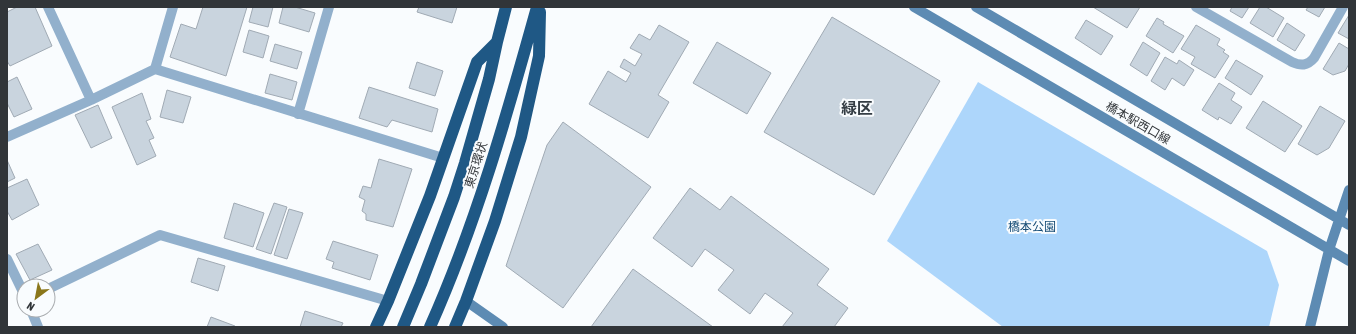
<svg xmlns="http://www.w3.org/2000/svg" width="1356" height="334" font-family="'Asap Condensed','Noto Sans JP',sans-serif">
	<rect width="100%" height="100%" fill="#f9fcfe"/>
	<path fill="#add6fb" d="M978 82 1267 251 1279 285 1269 327H1003L887 241Z"/>
	<path fill="#c9d4de" stroke="#a0aab4" d="M17 7H35L52 46 10 66 7 61V12Z
		M203 7H247L226 76 170 57 181 24 196 29Z
		M253 7H273L268 27 249 22Z
		M283 7H295L315 13 309 32 279 23Z
		M419 7H457L452 23 417 12Z
		M1093 7H1140L1127 28Z
		M1232 7H1249L1242 18 1230 11Z
		M1260 7H1266L1284 18 1273 37 1250 23Z
		M1308 7H1325L1319 17 1306 10Z
		M1349 15V39L1338 33Z
		M832 17 940 81 874 195 764 132Z
		M1157 18 1164 22 1163 24 1184 36 1173 53 1146 36Z
		M1086 20 1113 36 1101 55 1075 38Z
		M1287 23 1305 35 1295 51 1277 40Z
		M659 25 689 42 658 95 669 102 648 138 589 104 608 71 626 82 631 73 620 67 624 59 635 66 642 54 630 48 639 34 650 40Z
		M1196 25 1220 39 1217 45 1225 50 1223 52 1229 56 1215 78 1191 64 1195 57 1181 49Z
		M249 30 269 36 263 58 243 52Z
		M717 42 771 73 747 114 693 83Z
		M1143 42 1160 53 1147 76 1130 65Z
		M1339 43 1349 49V64L1345 71 1333 75 1323 69Z
		M275 44 302 52 297 69 270 61Z
		M1165 57 1177 64 1179 60 1194 70 1184 86 1172 78 1165 90 1151 81Z
		M1236 60 1263 76 1251 95 1225 78Z
		M417 62 443 71 435 96 409 88Z
		M270 74 297 82 292 100 265 93Z
		M17 77 32 109 14 117 7 103V82Z
		M1219 83 1235 93 1231 100 1242 107 1231 124 1219 117 1218 120 1202 110Z
		M369 87 438 109 432 132 392 120 387 127 359 118Z
		M167 90 191 97 183 123 160 117Z
		M142 93 151 119 146 121 154 138 149 140 156 156 137 165 112 107Z
		M1263 101 1302 126 1285 152 1246 128Z
		M98 105 112 138 91 148 75 115Z
		M1320 106 1345 121 1329 148 1317 155 1298 144Z
		M563 122 651 187 563 308 506 266 547 145Z
		M379 159 412 169 393 227 366 220V214L362 211 365 200 359 197 363 186 371 188Z
		M7 160 15 178 7 182Z
		M27 179 39 205 12 220 7 211V188Z
		M690 188 720 210 731 196 829 269 817 285 848 308 834 327H782L793 313 765 293 750 314 718 290 734 270 705 249 692 267 653 238Z
		M234 203 264 213 253 247 224 238Z
		M274 203 287 207 271 254 256 249Z
		M289 209 303 213 287 259 274 255Z
		M333 241 378 255 370 280 332 268 334 262 326 259Z
		M38 244 52 270 30 280 16 254Z
		M198 258 225 266 218 291 191 282Z
		M633 269 713 327H591Z
		M305 311 343 323 341 327H300Z
		M211 317 235 326V327H207Z"/>
	<g fill="none" stroke-linecap="round" stroke-linejoin="round">
		<path stroke="#92b0cc" stroke-width="10" d="M48 7 91 100
			M1196 7 1292 62C1301 66 1307 66 1314 58L1343 7
			M155 69 173 7
			M298 114 329 7
			M7 137 91 100 155 69 443 158
			M7 259 24 294
			M48 289 160 235 388 301
			M31 310 38 327"/>
		<path stroke="#5d8bb3" stroke-width="10" d="M914 7 1349 261
			M976 7 1349 225
			M466 301 503 327
			M1310 327 1329 250 1349 190"/>
		<path stroke="#1f5885" stroke-width="12" d="M376 327 388 301 430 196 477 62 497 42
			M403 327 421 284 454 197 465 163 489 79 497 42 506 7
			M430 327C476 224 507 115 537 7
			M455 327 466 301 495 221 521 137 539 56 540 12"/>
	</g>
	<g text-anchor="middle" dominant-baseline="central" stroke-width="4" stroke-linejoin="round" paint-order="stroke">
		<g font-size="12" fill="#313539" stroke="#f9fcfe">
			<text transform="translate(1138 123) rotate(30)">橋本駅西口線</text>
			<text transform="translate(476 165) rotate(-72)">東京環状</text>
		</g>
		<g font-size="12" fill="#174d76" stroke="#f9fcfe">
			<text x="1032" y="227">橋本公園</text>
		</g>
		<g font-size="16" font-weight="bold" fill="#343d44" stroke="#f9fcfe">
			<text x="857" y="108">緑区</text>
		</g>
	</g>
	<rect width="1356" height="334" fill="none" stroke="#313539" stroke-width="16"/>
	<g transform="translate(36 298) rotate(212)"><circle r="19" fill="#f9fcfe" stroke="#a9acaf"/>
	<path d="M0-3L7 15L0 10L-7 15Z" fill="#8b771b"/>
	<text y="-6" font-size="11" font-weight="bold" text-anchor="middle" fill="#313539">N</text>
	</g>
</svg>
